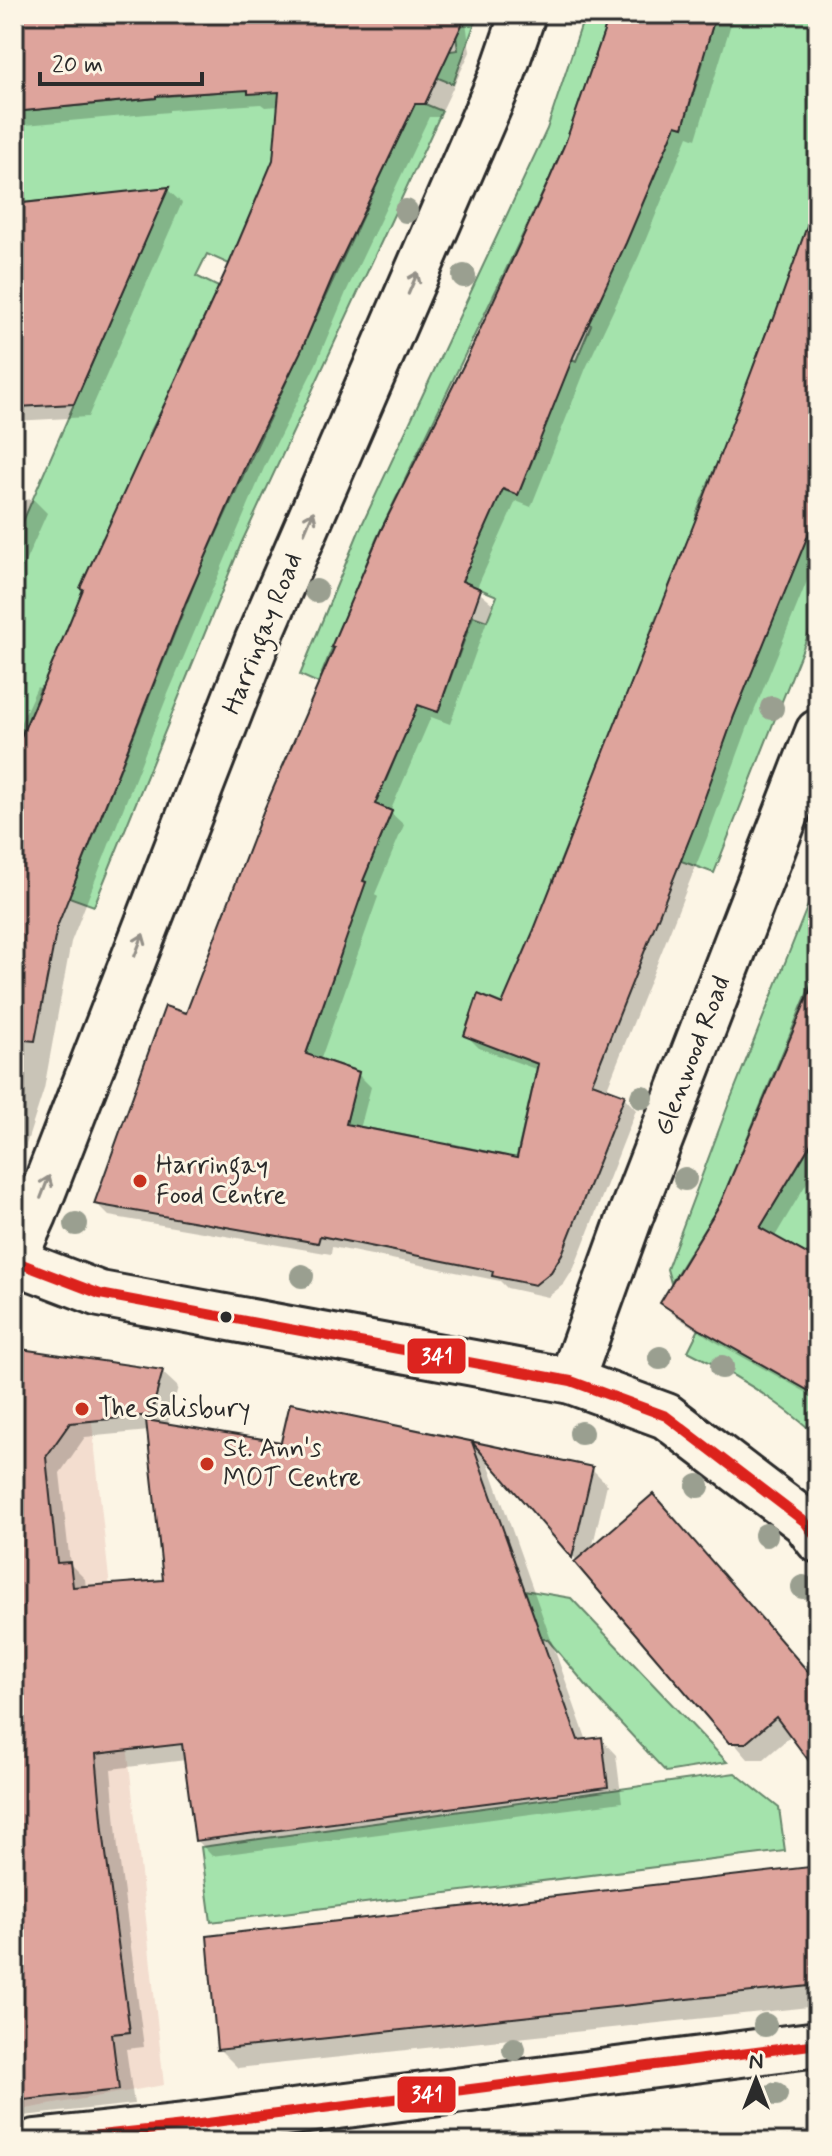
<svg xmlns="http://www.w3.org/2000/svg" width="832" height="2156" font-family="Mynerve,sans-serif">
	<rect width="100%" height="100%" fill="#fcf5e5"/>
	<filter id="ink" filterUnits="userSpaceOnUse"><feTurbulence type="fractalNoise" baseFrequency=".0125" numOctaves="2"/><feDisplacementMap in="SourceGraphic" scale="16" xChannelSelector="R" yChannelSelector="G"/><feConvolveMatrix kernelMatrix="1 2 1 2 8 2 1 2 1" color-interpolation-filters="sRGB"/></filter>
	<g filter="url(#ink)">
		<path fill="#f3ddcf" d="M14 1347 85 1358 164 2085 14 2111Z"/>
		<path fill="#a4e3ac" stroke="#68876c" stroke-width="2" d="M453 14H478L453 84 431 75 428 54 458 50Z
			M585 14H610L566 141 550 178 376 540 318 683 300 675 359 531 547 129Z
			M716 14H818V202L810 225 811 335 771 320 753 368 793 384 754 482 715 467 696 515 737 530 727 558 687 542 668 589 707 605 698 629 657 615 639 663 678 679 600 762 583 809 613 850 571 835 553 880 594 896 506 1005 478 994 464 1035 538 1064 506 1204V1156L450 1144 439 1190 408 1184 418 1138 362 1127 334 1171 359 1072 306 1054 341 954 285 935 346 933 366 882 312 862 371 861 392 811 341 791 386 780 406 732 384 693 438 712 473 616 487 621 497 596 442 573 480 481 518 495 537 449 502 435 545 348 576 361 591 325 559 312 595 310 654 176 625 164 646 115 683 127 703 62 667 50 707 44Z
			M210 44 297 89 286 152 238 268 207 254 196 276 251 303 205 316 183 360 214 375 172 389 148 437 184 453 137 554 102 539 81 588 117 603 78 701 41 687 14 758V542L168 188 14 204V112L156 98 150 54 161 53 167 96 214 92Z
			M414 104H425L442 111 241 544 94 906 69 897 201 567Z
			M818 508V610L714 873 681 861 734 716Z
			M818 880V965L811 984 720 1204 671 1283 667 1269 729 1103Z
			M818 1133V1260L759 1229Z
			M699 1329 818 1396V1437C780 1401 734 1374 688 1351Z
			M272 1547 571 1598 727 1762 666 1772 597 1698 548 1640 314 1584Z
			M735 1773 779 1808 785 1851 211 1922 201 1847Z"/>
		<path fill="#0003" fill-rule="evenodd" d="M14 14H465L470 52 439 117H429L347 290 316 364 264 468 168 694 71 942 44 1089 14 1182V737L37 687 44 690 262 194 275 160 280 106 265 107 261 104 169 110V112L14 126Z
			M612 14H734L696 139 688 136 639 256 586 368 531 507 516 501 476 590 493 604 450 724 431 717 390 812 404 825 375 894 378 897 320 1061 358 1074 371 1087 360 1129 518 1160 538 1070 479 1048 466 1035 503 1006 535 933 818 210V554L747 729 707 838 606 1091 624 1097 636 1110 574 1268 564 1284 548 1297 507 1288 500 1281 332 1247 331 1254 109 1216 96 1203 188 1015 468 361 568 142Z
			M168 190 182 203 88 417 14 421V205Z
			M33 499 47 513 23 567 14 568V501Z
			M818 971V1164L774 1238 818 1261V1399L714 1341 674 1315 662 1303 722 1205Z
			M14 1350 162 1372 178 1387 167 1426 283 1444 291 1406 592 1469 607 1484 592 1549 818 1683V1770L792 1735 764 1759H748L485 1454 587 1741 601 1739 616 1755 622 1802 212 1856 197 1840 186 1760 111 1769 118 1848 144 2047 126 2049 134 2104 14 2117ZM149 1431 165 1582 86 1588 85 1579 70 1564 60 1473 85 1437Z
			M818 1868V2006L238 2068 219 2049Z
			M818 2132V2142H744Z"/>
		<path fill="#dea49c" stroke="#2b2b2b" stroke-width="2" d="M14 14H467L425 104H415L333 276 302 349 251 453 186 602 57 927 35 1041 14 1039V753L64 636 83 589 80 588 229 264 273 160 279 92 248 94V90L156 96V98L14 112Z
			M610 14H716L683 127 676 125 626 243 574 355 518 495 503 489 462 581 481 589 438 712 418 705 375 804 392 811 363 881 366 882 306 1054 359 1072 346 1124 517 1158 538 1064 464 1036 478 994 502 1004 533 932 697 516 771 320 773 321 812 212 818 213V511L734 716 695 825 592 1083 625 1095 562 1254 551 1272 535 1285 492 1276 493 1271 320 1236 318 1243 94 1204 165 1006 186 1013 263 812 334 648 331 647 381 530 466 360 550 178 566 141Z
			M169 187 74 404 18 407 14 370V204Z
			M818 972V1132L760 1228 818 1260V1396L699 1329 660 1303 720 1204Z
			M14 1348 163 1370 151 1415 70 1423 46 1457 57 1563 70 1562 73 1587 163 1580 146 1420 281 1442 290 1403 593 1467 572 1558 472 1442 578 1740 602 1737 608 1787 195 1841 182 1744 96 1754 103 1831 130 2032 112 2034 119 2090 14 2101Z
			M653 1494 818 1683V1773L776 1717 746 1743H729L574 1562Z
			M818 1866V1985L217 2050 207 1936Z"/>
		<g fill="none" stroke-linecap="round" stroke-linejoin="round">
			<g stroke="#2b2b2b" stroke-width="50">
				<path id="minor" d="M14 1259 34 1215 257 642 501 78 523 14
					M571 1381 629 1220 818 732"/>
			</g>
			<g stroke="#2b2b2b" stroke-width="50">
				<path id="tertiary" d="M35 2142 184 2126 818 2044"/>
			</g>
			<g stroke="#2b2b2b" stroke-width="50">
				<path id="secondary" d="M14 1261 100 1294 571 1381 666 1416 805 1522 818 1540"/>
			</g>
			<use href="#minor" stroke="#fcf5e5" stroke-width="44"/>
			<use href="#tertiary" stroke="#fcf5e5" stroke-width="44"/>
			<use href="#secondary" stroke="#fcf5e5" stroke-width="44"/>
			<g stroke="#fcf5e5" stroke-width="16">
				<path id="bus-1" d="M14 1261 100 1294 571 1381 666 1416 805 1522 818 1540
					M35 2142 184 2126 818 2044"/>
			</g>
			<use href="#bus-1" stroke="#dc241f" stroke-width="10"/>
		</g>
		<g fill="#9a9f90">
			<circle cx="406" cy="211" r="12"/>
			<circle cx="464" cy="276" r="12"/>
			<circle cx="316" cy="591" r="12"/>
			<circle cx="772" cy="708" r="12"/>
			<circle cx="642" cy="1097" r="12"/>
			<circle cx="685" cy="1179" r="12"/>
			<circle cx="76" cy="1224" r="12"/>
			<circle cx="302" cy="1276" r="12"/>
			<circle cx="660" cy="1358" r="12"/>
			<circle cx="722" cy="1367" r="12"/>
			<circle cx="581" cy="1433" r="12"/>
			<circle cx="698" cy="1486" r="12"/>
			<circle cx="766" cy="1535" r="12"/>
			<circle cx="803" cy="1587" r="12"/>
			<circle cx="765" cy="2025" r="12"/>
			<circle cx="514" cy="2049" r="12"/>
			<circle cx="776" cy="2094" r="12"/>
		</g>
		<defs><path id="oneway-shaft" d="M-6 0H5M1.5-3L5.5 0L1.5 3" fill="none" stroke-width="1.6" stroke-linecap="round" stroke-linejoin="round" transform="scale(2)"/></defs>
		<g stroke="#949088">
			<use href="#oneway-shaft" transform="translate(413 283) rotate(-67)"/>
			<use href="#oneway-shaft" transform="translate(309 522) rotate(-67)"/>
			<use href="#oneway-shaft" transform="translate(139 945) rotate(-69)"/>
			<use href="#oneway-shaft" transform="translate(45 1187) rotate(-69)"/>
		</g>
	</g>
	<g fill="#c8321e" stroke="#fcf5e5" stroke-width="3">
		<circle cx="140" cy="1181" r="8"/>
		<circle cx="82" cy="1409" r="8"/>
		<circle cx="207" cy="1464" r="8"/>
	</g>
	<circle fill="#2b2b2b" stroke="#fcf5e5" stroke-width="3" cx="226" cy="1317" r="7"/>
	<g text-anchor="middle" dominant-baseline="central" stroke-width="6" stroke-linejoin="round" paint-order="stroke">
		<g font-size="26" fill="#2b2b2b" stroke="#fcf5e5">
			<text transform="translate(263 634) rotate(-68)">Harringay Road</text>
			<text transform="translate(693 1056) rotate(-69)">Glenwood Road</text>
		</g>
		<g font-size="26" fill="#2b2b2b" stroke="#fcf5e5" text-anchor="start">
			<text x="156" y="1166">Harringay<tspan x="156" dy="30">Food Centre</tspan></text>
			<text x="98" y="1409">The Salisbury</text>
			<text x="223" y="1449">St. Ann's<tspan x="223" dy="30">MOT Centre</tspan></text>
		</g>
	</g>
	<g stroke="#fcf5e5" stroke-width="3">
		<rect x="406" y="1337" width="61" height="38" rx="8" fill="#dc241f"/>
		<rect x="396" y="2075" width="61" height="39" rx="8" fill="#dc241f"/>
	</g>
	<g font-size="22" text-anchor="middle" font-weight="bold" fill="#fff">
		<text x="437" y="1364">341</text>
		<text x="427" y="2102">341</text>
	</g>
	<rect width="832" height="2156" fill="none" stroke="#fcf5e5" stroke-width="48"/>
	<rect x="24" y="24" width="784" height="2108" fill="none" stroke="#2b2b2b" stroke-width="3" filter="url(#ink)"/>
	<g transform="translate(756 2080)" stroke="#fcf5e5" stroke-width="6" paint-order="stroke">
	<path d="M0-6L14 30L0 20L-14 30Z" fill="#2b2b2b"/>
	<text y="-12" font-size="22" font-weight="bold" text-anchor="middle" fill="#2b2b2b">N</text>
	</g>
	<path d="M40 72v12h162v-12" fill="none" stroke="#2b2b2b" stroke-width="4"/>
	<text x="52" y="72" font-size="24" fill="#2b2b2b" stroke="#fcf5e5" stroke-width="6" paint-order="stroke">20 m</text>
</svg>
